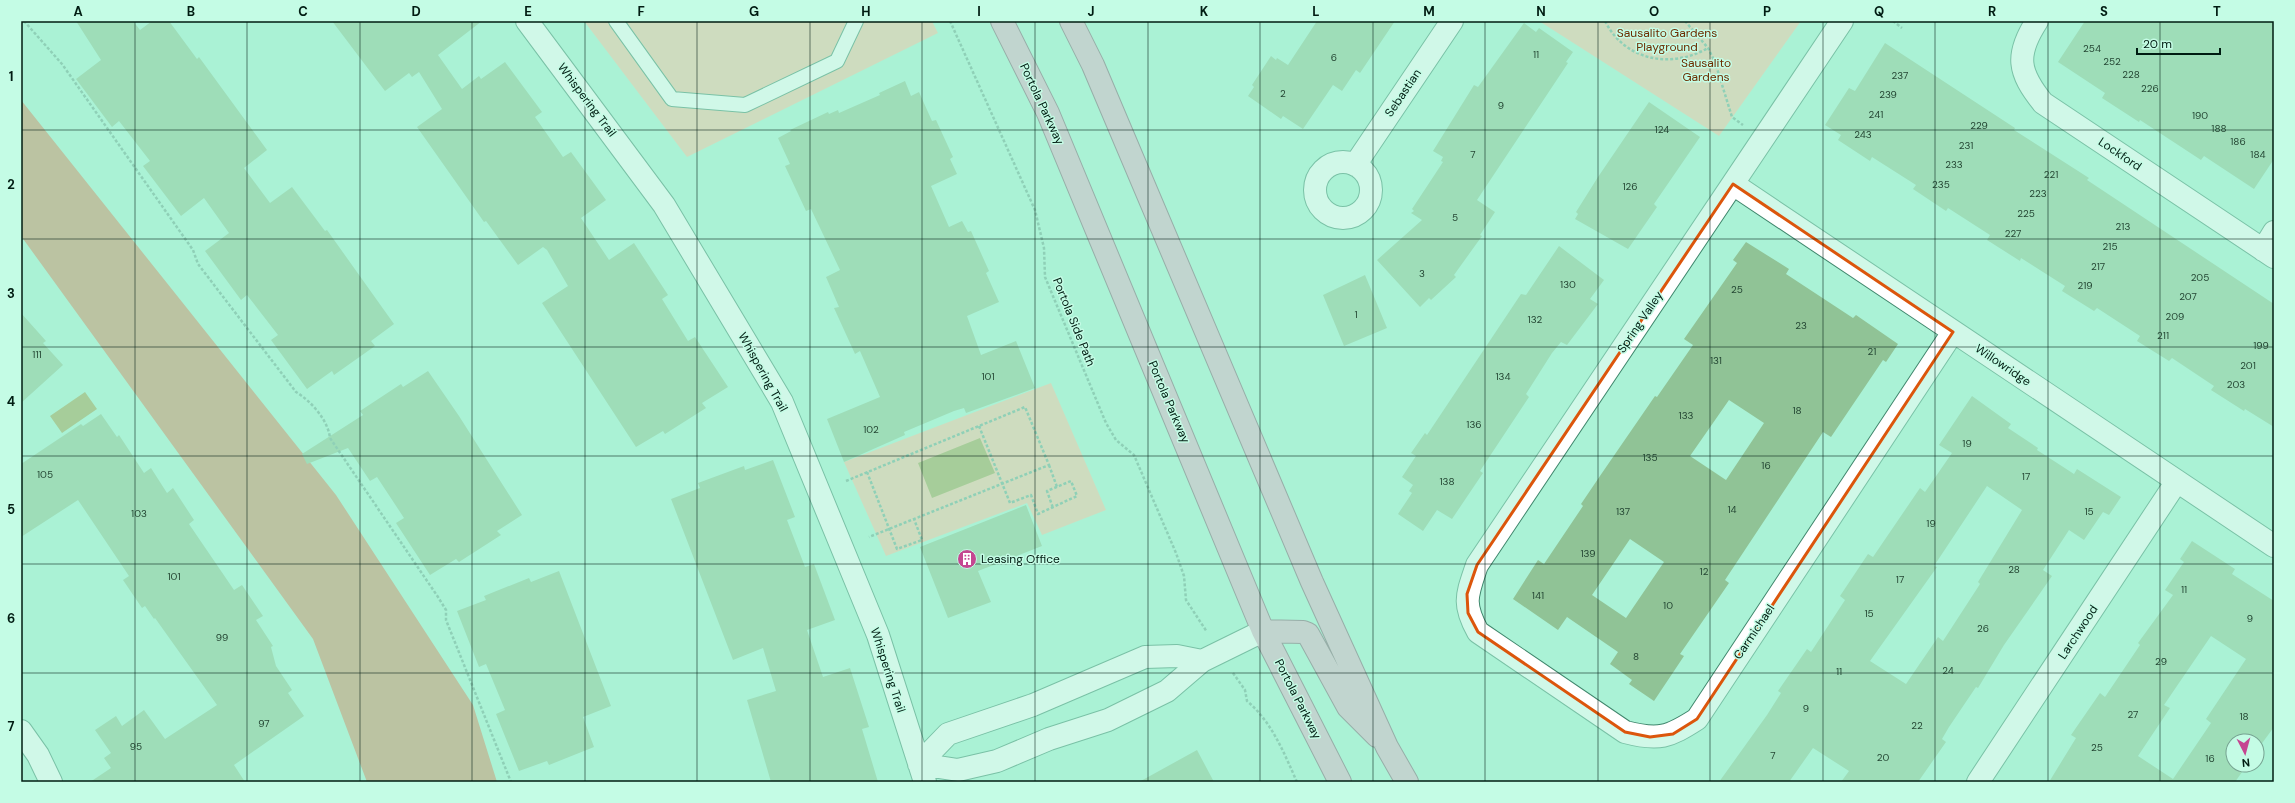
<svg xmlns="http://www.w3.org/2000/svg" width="2295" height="803" font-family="'DM Sans',sans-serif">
	<rect width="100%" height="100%" fill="#aaf2d6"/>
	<path fill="#fbc2a5" d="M584 21H932L938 33 687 157Z
		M1539 21H1801L1719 136Z
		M1051 383 1106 510 1042 535 1027 503 886 556 844 462Z"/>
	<path fill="#d18965" d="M21 100 336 495 473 705 497 782H367L313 639 21 236Z"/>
	<path fill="#a3a153" d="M85 392 97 409 62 433 50 416Z
		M980 438 995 473 932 498 918 463Z"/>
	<path fill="#90c396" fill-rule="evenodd" d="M76 21H133L140 30 152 21H169L197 59 199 57 267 150 244 168 270 203 292 187 325 231 327 230 394 324 371 341 375 346 334 375 332 371 307 389 271 340 278 335 247 295 241 300 205 251 229 233 204 198 181 216 143 166 150 161 119 121 112 127 76 79 101 60Z
		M332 21H482L438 55 462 89 479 76 481 79 505 62 542 112 535 117 563 157 571 152 606 200 581 218 609 260 634 243 668 295 662 299 688 341 695 337 728 387 702 403 706 408 665 434 663 431 636 447 542 303 568 286 547 250 543 247 518 265 486 221 484 222 417 127 442 109 419 72 412 77 409 73 385 91Z
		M1317 21H1395L1360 73 1356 70 1342 91 1333 85 1303 129 1283 116 1281 119 1248 96 1254 87 1252 85 1271 56 1276 60 1277 58 1288 65Z
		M2085 21H2274V159L2254 189 2204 156 2201 160 2140 120 2139 122 2102 98 2105 93 2058 62Z
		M1524 23 1536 32 1539 28 1573 52 1566 62 1568 63 1477 200 1495 212 1480 235 1482 236 1454 275 1456 277 1431 300 1429 298 1420 307 1377 260 1422 220 1411 213 1414 211 1412 209 1443 162 1441 161 1443 157 1433 151 1474 85 1478 87Z
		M1885 43 2015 128 2014 130 2089 178 2087 180 2274 304V427L2245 409 2244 411 2211 390 2214 386 2172 358 2169 361 2137 341 2140 336 2097 308 2094 311 2062 291 2065 286 2021 258 2020 261 1987 240 1990 235 1948 208 1946 211 1913 189 1916 185 1872 157 1870 161 1838 140 1841 135 1825 125 1849 88 1855 91Z
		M905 81 911 96 919 92 932 121 936 120 953 157 950 159 957 174 931 186 949 227 962 221 968 232 971 231 989 271 986 273 999 302 967 316 981 355 1016 341 1035 388 966 413 964 408 954 411 904 432 905 435 844 462 827 419 880 397 860 351 855 354 834 308 839 307 826 277 840 270 811 209 806 211 785 166 790 164 778 138 791 131 790 130 828 112 829 114 838 110 839 113 880 95 879 93Z
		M1649 102 1700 137 1654 204 1657 207 1628 249 1575 219 1578 214 1576 212 1598 177Z
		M1746 242 1789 269 1786 274 1853 318 1856 315 1898 344 1886 362 1883 360 1831 437 1823 432 1725 580 1729 583 1680 654 1684 656 1654 701 1629 684 1632 680 1610 664 1618 652 1567 617 1558 630 1513 599 1538 560 1544 564 1583 506 1581 504 1602 473 1655 396 1657 397 1693 345 1684 339 1737 263 1733 260ZM1729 400 1764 423 1726 480 1690 456ZM1630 539 1664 562 1626 618 1592 595Z
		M1559 246 1604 280 1590 299 1598 304 1567 345 1561 342 1552 353 1526 394 1529 397 1480 471 1483 473 1452 519 1437 510 1423 531 1398 514 1412 493 1409 491 1413 485 1402 477 1416 456 1411 453 1425 433 1427 435 1521 294 1526 295Z
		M1365 275 1387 328 1344 346 1323 295Z
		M21 313 46 341 43 343 63 365 21 403Z
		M428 371 459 416 522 515 497 531 501 535 459 562 456 559 430 575 396 523 404 518 377 477 370 481 348 448 307 464 302 454 363 415 360 411 401 384 403 387Z
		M1972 396 2011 424 2008 428 2038 448 2037 450 2074 474 2077 469 2121 497 2109 515 2103 512 2084 540 2069 530 2043 570 2052 576 2004 645 1978 688 1976 687 1949 727 1942 739 1946 742 1918 782H1841L1849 771 1813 748 1789 782H1719L1767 715 1781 693 1778 691 1807 649 1811 652 1845 600 1840 596 1868 554 1873 557 1920 488 1925 492 1952 453 1939 445ZM1987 486 2022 510 1978 582 1980 584 1943 641 1938 637 1906 684 1870 661 1937 567 1934 566Z
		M101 414 117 437 119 435 144 473 151 468 167 493 173 488 194 520 189 524 234 590 242 585 263 616 256 620 273 646 271 647 276 666 292 690 288 693 304 716 234 765 245 782H90L111 768 104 758 111 753 95 730 116 716 122 726 144 710 165 739 217 705 155 618 154 619 145 606 142 608 123 580 129 576 78 500 21 537V464L81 424 83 426Z
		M773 460 795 517 787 520 805 567 814 564 835 620 807 630 823 677 850 668 869 727 862 729 878 782H771L747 700 776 691 763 648 733 660 671 499 700 488 698 483 744 466 745 470Z
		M1026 505 1042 546 978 571 991 602 948 618 920 547Z
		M2192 541 2235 569 2232 574 2274 601V727L2257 750V741H2233V765H2247L2235 782H2049L2076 738 2071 735 2100 693 2105 697 2140 645 2138 643 2173 595 2165 590 2184 562 2180 559ZM2211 636 2246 659 2206 719 2211 723 2173 779 2138 756 2170 708 2164 705Z
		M559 571 611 706 583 717 594 747 549 765 547 761 519 771 496 714 505 710 486 664 479 667 457 611 486 600 484 596 529 578 531 582Z
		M1197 750 1214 782H1139Z"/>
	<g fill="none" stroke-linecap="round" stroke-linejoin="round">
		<g stroke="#40876d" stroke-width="16">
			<path id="service" d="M616 21 672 99 745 105 837 61 856 21"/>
		</g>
		<g stroke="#40876d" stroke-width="24">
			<path id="minor" d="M527 21 664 205 782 402 878 635 925 782
				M1842 21 1477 565C1467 595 1462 603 1478 632L1625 732C1659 741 1669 737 1697 719L1953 332
				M2037 21C2015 55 2018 72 2043 103L2274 257
				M1315 190a28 28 0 1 1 56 0a28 28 0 1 1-56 0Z
				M1355 165 1452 21
				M1733 184 2274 546
				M2263 250 2274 232
				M21 731 38 755 51 782
				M919 764 958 770 997 761 1049 739 1108 720 1167 691 1202 661 1263 631
				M919 764 948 734 1033 705 1145 657 1177 656 1202 661
				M1978 782 2177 481"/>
		</g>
		<g stroke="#815c71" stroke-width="24">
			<path id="primary" d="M1002 21 1048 113 1263 631 1340 782
				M1071 21 1093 65 1312 582 1387 747 1407 782
				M1263 631 1303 632 1308 634 1348 707 1377 736"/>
		</g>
		<path stroke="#6fa792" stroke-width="2.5" stroke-dasharray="3 2" stroke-linecap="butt" d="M24 21 62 64 193 250 198 264 296 392C311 401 328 420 330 438L438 597 446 610V620L511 782
			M950 21 1035 210 1044 248 1045 277 1106 423 1116 440 1134 455 1176 553 1184 576 1186 600 1207 632
			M1605 21C1625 61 1671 69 1708 48
			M1685 21 1708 48 1715 62 1732 117 1743 125
			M1893 21 1902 28
			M979 426 1010 503 1031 495 1038 514 1077 496 1071 481 1047 491 1053 508
			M1049 465 1057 487
			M867 472 897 549 922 540 914 519
			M846 481 1025 407 1049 465 869 537
			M1233 673 1245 690 1247 701C1272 722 1284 753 1297 782"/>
		<use href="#service" stroke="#fff" stroke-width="14"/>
		<use href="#minor" stroke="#fff" stroke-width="22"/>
		<use href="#primary" stroke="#ddb2c8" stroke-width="22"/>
	</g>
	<path d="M0 0H2295V803H0ZM1733 184 1953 332 1697 719 1673 734 1650 737 1625 732 1478 632 1468 613 1467 594 1477 565Z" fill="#aaf2d6" fill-opacity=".55" fill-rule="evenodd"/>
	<path fill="none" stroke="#dc560c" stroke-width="3" stroke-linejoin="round" d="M1733 184 1953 332 1697 719 1673 734 1650 737 1625 732 1478 632 1468 613 1467 594 1477 565Z"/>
	<path fill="none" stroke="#001c12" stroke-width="1" stroke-opacity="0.55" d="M135 21V782M247 21V782M360 21V782M472 21V782M585 21V782M697 21V782M810 21V782M922 21V782M1035 21V782M1148 21V782M1260 21V782M1373 21V782M1485 21V782M1598 21V782M1710 21V782M1823 21V782M1935 21V782M2048 21V782M2160 21V782M21 130H2274M21 239H2274M21 347H2274M21 456H2274M21 564H2274M21 673H2274"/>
	<defs>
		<g id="building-disc" transform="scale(1)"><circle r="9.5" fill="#c54691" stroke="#c4fce5"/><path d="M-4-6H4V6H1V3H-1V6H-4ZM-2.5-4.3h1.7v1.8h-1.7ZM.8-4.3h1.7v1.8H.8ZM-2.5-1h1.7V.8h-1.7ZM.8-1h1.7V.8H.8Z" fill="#fff"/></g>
	</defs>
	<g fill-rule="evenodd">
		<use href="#building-disc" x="967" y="559"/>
	</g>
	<g text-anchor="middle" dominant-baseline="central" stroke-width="3" stroke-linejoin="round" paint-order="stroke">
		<g font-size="10" fill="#244633">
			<text x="2092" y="48">254</text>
			<text x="1536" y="54">11</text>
			<text x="1334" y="57">6</text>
			<text x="2112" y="61">252</text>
			<text x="2131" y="74">228</text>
			<text x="1900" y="75">237</text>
			<text x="2150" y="88">226</text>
			<text x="1283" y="93">2</text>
			<text x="1888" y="94">239</text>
			<text x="1501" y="105">9</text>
			<text x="1876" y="114">241</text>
			<text x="2200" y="115">190</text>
			<text x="1979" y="125">229</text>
			<text x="2219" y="128">188</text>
			<text x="1662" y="129">124</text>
			<text x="1863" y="134">243</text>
			<text x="2238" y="141">186</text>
			<text x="1966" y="145">231</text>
			<text x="1473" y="154">7</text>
			<text x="2258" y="154">184</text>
			<text x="1954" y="164">233</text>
			<text x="2051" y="174">221</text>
			<text x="1941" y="184">235</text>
			<text x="1630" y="186">126</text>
			<text x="2038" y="193">223</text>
			<text x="2026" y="213">225</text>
			<text x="1455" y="217">5</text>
			<text x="2123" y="226">213</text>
			<text x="2013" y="233">227</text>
			<text x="2110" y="246">215</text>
			<text x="2098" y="266">217</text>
			<text x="1422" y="273">3</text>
			<text x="2200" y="277">205</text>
			<text x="1568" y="284">130</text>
			<text x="2085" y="285">219</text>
			<text x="1737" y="289">25</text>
			<text x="2188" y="296">207</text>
			<text x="1356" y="314">1</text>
			<text x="2175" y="316">209</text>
			<text x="1535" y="319">132</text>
			<text x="1801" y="325">23</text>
			<text x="2163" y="335">211</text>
			<text x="2261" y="345">199</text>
			<text x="1872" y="351">21</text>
			<text x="37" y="354">111</text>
			<text x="1716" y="360">131</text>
			<text x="2248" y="365">201</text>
			<text x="988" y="376">101</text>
			<text x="1503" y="376">134</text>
			<text x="2236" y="384">203</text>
			<text x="1797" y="410">18</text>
			<text x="1686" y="415">133</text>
			<text x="1474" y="424">136</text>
			<text x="871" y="429">102</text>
			<text x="1967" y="443">19</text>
			<text x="1650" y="457">135</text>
			<text x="1766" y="465">16</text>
			<text x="45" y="474">105</text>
			<text x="2026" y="476">17</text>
			<text x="1447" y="481">138</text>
			<text x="1732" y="509">14</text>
			<text x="1623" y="511">137</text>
			<text x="2089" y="511">15</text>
			<text x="139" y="513">103</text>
			<text x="1931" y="523">19</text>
			<text x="1588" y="553">139</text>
			<text x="2014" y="569">28</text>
			<text x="1704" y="571">12</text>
			<text x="174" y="576">101</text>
			<text x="1900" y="579">17</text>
			<text x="2184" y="589">11</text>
			<text x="1538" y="595">141</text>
			<text x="1668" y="605">10</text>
			<text x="1869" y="613">15</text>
			<text x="2250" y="618">9</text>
			<text x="1983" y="628">26</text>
			<text x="222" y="637">99</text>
			<text x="1636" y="656">8</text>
			<text x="2161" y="661">29</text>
			<text x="1948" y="670">24</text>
			<text x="1839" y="671">11</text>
			<text x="1806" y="708">9</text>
			<text x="2133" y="714">27</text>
			<text x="2244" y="716">18</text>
			<text x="264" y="723">97</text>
			<text x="1917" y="725">22</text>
			<text x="136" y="746">95</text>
			<text x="2097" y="747">25</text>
			<text x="1773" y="755">7</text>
			<text x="1883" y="757">20</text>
			<text x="2210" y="758">16</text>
		</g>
		<g font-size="12" fill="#6c2c00" stroke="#c4fce5">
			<text x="1667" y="33">Sausalito Gardens<tspan x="1667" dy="14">Playground</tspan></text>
			<text x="1706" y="63">Sausalito<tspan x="1706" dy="14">Gardens</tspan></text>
		</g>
		<g font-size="12" fill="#001c12" stroke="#c4fce5">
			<text transform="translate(1403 93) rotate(-56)">Sebastian</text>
			<text transform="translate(587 100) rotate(53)">Whispering Trail</text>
			<text transform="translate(1042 104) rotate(65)">Portola Parkway</text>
			<text transform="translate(2120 154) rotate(34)">Lockford</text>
			<text transform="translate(1074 322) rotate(68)">Portola Side Path</text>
			<text transform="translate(1640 322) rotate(-56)">Spring Valley</text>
			<text transform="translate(2003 365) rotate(34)">Willowridge</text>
			<text transform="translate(763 372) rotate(61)">Whispering Trail</text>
			<text transform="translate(1169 402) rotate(67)">Portola Parkway</text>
			<text transform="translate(1754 632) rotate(-56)">Carmichael</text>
			<text transform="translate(2078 632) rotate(-57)">Larchwood</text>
			<text transform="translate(888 670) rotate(72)">Whispering Trail</text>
			<text transform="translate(1298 699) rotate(63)">Portola Parkway</text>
		</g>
		<g font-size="12" fill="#001c12" stroke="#c4fce5" text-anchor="start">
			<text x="981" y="559">Leasing Office</text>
		</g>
	</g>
	<rect width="2295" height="803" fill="none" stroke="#c4fce5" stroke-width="44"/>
	<g transform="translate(2245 753) rotate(174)"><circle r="19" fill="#c4fce5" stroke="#76a291"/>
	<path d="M0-3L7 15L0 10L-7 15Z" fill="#c54691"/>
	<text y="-6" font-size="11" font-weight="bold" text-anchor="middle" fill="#001c12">N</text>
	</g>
	<path d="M2137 48v6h83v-6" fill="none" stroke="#001c12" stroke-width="2"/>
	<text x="2143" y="48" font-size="12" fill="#001c12" stroke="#c4fce5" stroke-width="3" paint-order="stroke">20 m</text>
	<rect x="22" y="22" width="2251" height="759" fill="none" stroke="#001c12" stroke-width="1.5"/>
	<g font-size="13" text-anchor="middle" font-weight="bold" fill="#001c12">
		<text x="78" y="16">A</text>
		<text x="191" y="16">B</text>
		<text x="303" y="16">C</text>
		<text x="416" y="16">D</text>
		<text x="528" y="16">E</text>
		<text x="641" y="16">F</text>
		<text x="754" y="16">G</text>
		<text x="866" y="16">H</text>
		<text x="979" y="16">I</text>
		<text x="1091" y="16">J</text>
		<text x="1204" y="16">K</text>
		<text x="1316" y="16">L</text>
		<text x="1429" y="16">M</text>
		<text x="1541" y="16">N</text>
		<text x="1654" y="16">O</text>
		<text x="1767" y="16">P</text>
		<text x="1879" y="16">Q</text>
		<text x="1992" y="16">R</text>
		<text x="2104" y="16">S</text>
		<text x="2217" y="16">T</text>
		<text x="11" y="81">1</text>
		<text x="11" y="189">2</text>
		<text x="11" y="298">3</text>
		<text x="11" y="406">4</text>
		<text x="11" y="514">5</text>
		<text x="11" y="623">6</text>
		<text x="11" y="731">7</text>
	</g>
</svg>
